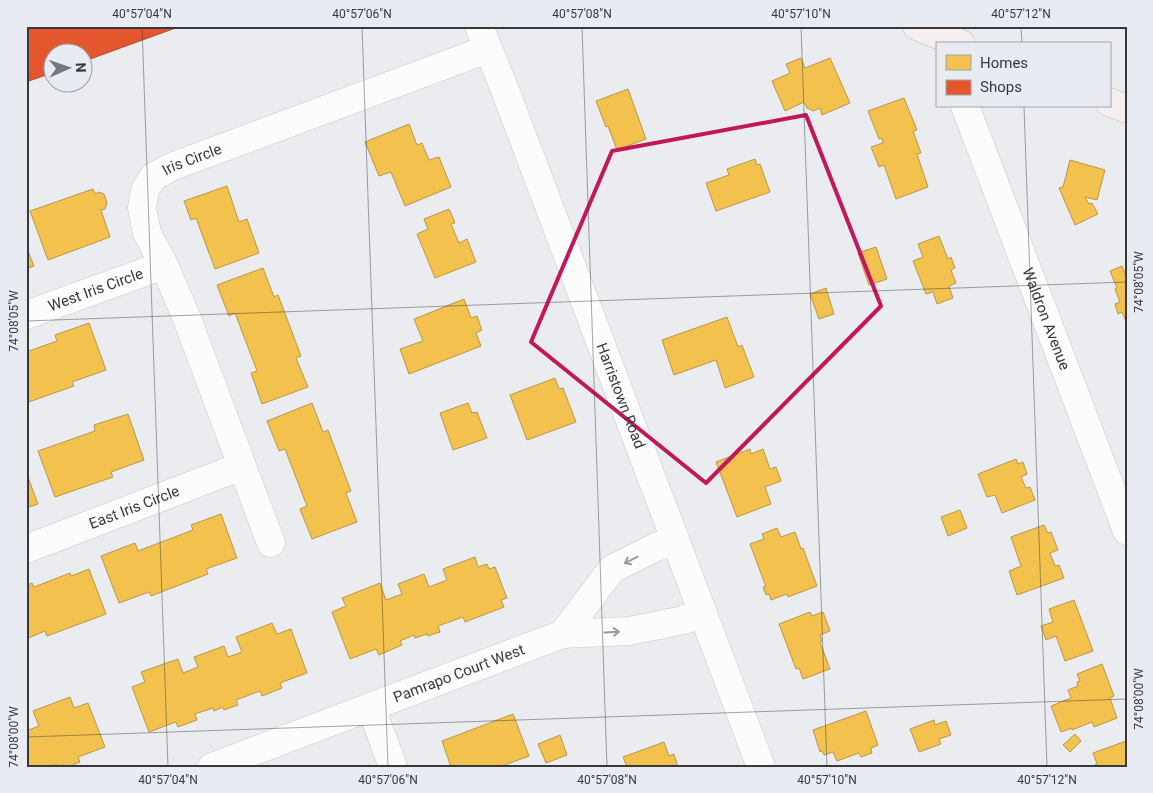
<svg xmlns="http://www.w3.org/2000/svg" width="1153" height="793" font-family="Roboto,sans-serif">
	<rect width="100%" height="100%" fill="#eaecf0"/>
	<path fill="#f2c14e" stroke="#ba9848" d="M801 58 805 68 830 58 850 103 822 115 820 108 813 111 807 108 804 102 785 111 772 81 790 73 786 64Z
		M628 89 646 139 617 150 608 126 606 127 596 101Z
		M904 98 917 130 913 131 921 153 917 154 928 187 896 199 884 165 879 167 871 147 883 143 882 138 879 139 868 111Z
		M409 124 417 145 422 143 429 160 439 157 451 187 405 206 391 172 379 176 365 142Z
		M755 159 757 165 760 164 770 192 716 211 706 183 729 175 727 169Z
		M1070 160 1105 170 1097 200 1085 197 1089 204 1092 203 1098 214 1075 225 1059 188 1063 187Z
		M227 186 239 222 247 219 259 253 215 269 196 218 191 220 184 201Z
		M93 189 95 194 99 192 104 194 107 203 105 209 101 210 110 237 48 260 30 211Z
		M449 209 455 223 451 224 459 243 467 239 476 262 435 278 417 234 428 229 424 219Z
		M939 236 948 259 951 257 955 268 951 270 956 283 949 286 953 298 937 304 933 292 926 294 913 261 923 257 918 244Z
		M26 246 34 266 26 269Z
		M876 247 887 279 869 285 858 253Z
		M1122 266 1127 278V324L1122 312 1118 314 1115 304 1120 302 1115 289 1117 288 1110 271Z
		M263 268 274 297 278 295 301 356 296 358 308 387 262 404 251 373 257 371 235 313 229 316 217 285Z
		M826 288 834 314 819 319 810 294Z
		M464 299 471 318 477 316 482 330 476 333 481 346 409 374 400 349 423 341 414 319Z
		M727 317 738 347 742 345 754 377 725 388 716 360 674 375 662 340Z
		M89 323 106 370 72 382 74 386 26 403V352L57 341 55 335Z
		M555 378 559 389 563 388 576 422 527 440 510 395Z
		M312 403 323 432 328 430 351 491 346 493 357 522 312 539 300 509 307 506 285 449 279 451 267 421Z
		M468 403 472 413 477 412 487 438 453 450 440 413Z
		M128 414 144 460 111 472 113 477 55 497 38 451 95 431 94 425Z
		M750 449 751 454 763 449 770 469 776 467 781 481 765 487 771 504 737 517 716 462Z
		M1016 459 1018 464 1023 462 1027 474 1021 477 1026 488 1030 487 1035 500 1002 513 995 495 987 497 978 474Z
		M26 472 38 504 26 508Z
		M960 510 967 528 948 536 941 517Z
		M221 514 237 558 206 569 208 574 151 596 149 592 119 603 101 556 135 543 138 551 193 530 191 525Z
		M1044 525 1048 533 1051 532 1058 550 1050 553 1055 566 1059 565 1064 578 1017 595 1009 571 1021 566 1011 537Z
		M777 528 781 537 795 532 801 549 803 548 817 586 788 597 787 594 771 600 769 594 766 595 763 587H766L750 544 764 539 762 534Z
		M475 557 478 567 487 564 489 569 495 567 507 598 501 600 504 607 465 622 463 617 438 626 440 632 428 636 427 634 415 638 414 635 400 641 402 645 379 655 376 649 350 659 332 612 346 606 342 598 380 583 386 600 402 594 398 584 424 574 429 587 447 580 443 569Z
		M89 569 106 614 47 636 45 631 26 639V586L32 583 34 587 70 573 71 576Z
		M1074 600 1093 651 1065 661 1056 636 1046 640 1041 626 1053 622 1049 609Z
		M810 612 812 616 823 612 830 631 820 635 822 641 820 642 830 669 803 679 799 668 796 669 779 624Z
		M272 623 277 634 291 629 307 673 280 683 282 688 262 696 260 691 236 700 238 705 224 710 223 707 214 711 213 708 195 714 197 720 178 727 176 722 149 732 132 687 145 682 141 672 178 659 183 673 198 667 194 657 224 646 228 657 242 652 236 637Z
		M1102 664 1114 696 1110 698 1117 718 1094 727 1092 722 1072 730V728L1061 732 1051 706 1071 698 1068 690 1078 686 1077 682 1080 681 1077 674Z
		M70 697 74 708 88 703 105 747 78 757 80 762 68 767H59L58 765 26 767V731L39 726 33 711Z
		M866 711 878 745 871 748 872 753 861 757 859 753 837 761 833 752 824 755 822 751 820 752 813 730Z
		M513 714 529 756 499 767H451L442 741Z
		M934 720 935 725 946 721 951 735 939 739 941 744 919 752 910 729Z
		M1075 734 1081 741 1070 752 1063 745Z
		M560 735 567 755 546 763 538 744Z
		M1126 741 1127 767H1090L1097 764 1093 753Z
		M664 742 669 756 674 754 678 767H627L623 757Z"/>
	<path fill="#e4572e" stroke="#b04e32" d="M26 26H181L82 62V52H52V73L26 82Z"/>
	<g fill="none" stroke-linecap="round" stroke-linejoin="round">
		<g stroke="#c6c7ca" stroke-width="29">
			<g id="minor">
				<path id="s1" d="M479 26 505 90 761 767"/>
				<path id="s2" d="M965 106 1127 531"/>
				<path id="s3" d="M26 315 164 265"/>
				<path id="s4" d="M271 543 186 316 164 265 147 233 142 208 145 190 153 177 171 167 488 49"/>
				<path id="s5" d="M26 549 242 466"/>
				<path d="M563 634 629 631 684 620 703 613"/>
				<path d="M371 707 393 767"/>
				<path id="s6" d="M212 767 563 634 612 569 656 547 675 540"/>
			</g>
		</g>
		<g stroke="#c4babd" stroke-width="29">
			<path id="major" d="M917 26 961 44
				M1109 102 1127 109"/>
		</g>
		<use href="#minor" stroke="#fcfcfd" stroke-width="28"/>
		<use href="#major" stroke="#f5eff1" stroke-width="28"/>
	</g>
	<defs><path id="oneway-shaft" d="M-6 0H5M1.5-3L5.5 0L1.5 3" fill="none" stroke-width="1.6" stroke-linecap="round" stroke-linejoin="round" transform="scale(1.25)"/></defs>
	<g stroke="#999a9c">
		<use href="#oneway-shaft" transform="translate(631 560) rotate(153)"/>
		<use href="#oneway-shaft" transform="translate(612 632) rotate(-3)"/>
	</g>
	<path fill="none" stroke="#c2185b" stroke-width="4" stroke-linejoin="round" d="M806 115 881 306 706 483 531 342 612 151Z"/>
	<path fill="none" stroke="#36383a" stroke-width="1" stroke-opacity="0.45" d="M142 26 168 767M362 26 388 767M582 26 607 767M801 26 827 767M1021 26 1022 44M1024 106 1047 767M26 321 1127 282M26 737 1127 699"/>
	<g text-anchor="middle" dominant-baseline="central" stroke-width="5" stroke-linejoin="round" paint-order="stroke">
		<g font-size="15" fill="#36383a" stroke="#e8ebf2">
			<text stroke="none"><textPath href="#s4" startOffset="436">Iris Circle</textPath></text>
			<text stroke="none"><textPath href="#s3" startOffset="74">West Iris Circle</textPath></text>
			<text stroke="none"><textPath href="#s2" startOffset="228">Waldron Avenue</textPath></text>
			<text stroke="none"><textPath href="#s1" startOffset="396">Harristown Road</textPath></text>
			<text stroke="none"><textPath href="#s5" startOffset="116">East Iris Circle</textPath></text>
			<text stroke="none"><textPath href="#s6" startOffset="264">Pamrapo Court West</textPath></text>
		</g>
	</g>
	<rect width="1153" height="793" fill="none" stroke="#e8ebf2" stroke-width="55"/>
	<rect x="936" y="42" width="175" height="65" fill="#e8ebf2" stroke="#a1a3a8"/>
	<rect x="946" y="55" width="25" height="15" fill="#f2c14e" stroke="#a1a3a8"/>
	<text x="980" y="68" font-size="15" fill="#36383a">Homes</text>
	<rect x="946" y="80" width="25" height="15" fill="#e4572e" stroke="#a1a3a8"/>
	<text x="980" y="92" font-size="15" fill="#36383a">Shops</text>
	<g transform="translate(68 68) rotate(88)"><circle r="24" fill="#e8ebf2" stroke="#a1a3a8"/>
	<path d="M0-4L9 19L0 12L-9 19Z" fill="#75777a"/>
	<text y="-8" font-size="14" font-weight="bold" text-anchor="middle" fill="#36383a">N</text>
	</g>
	<rect x="28" y="28" width="1098" height="738" fill="none" stroke="#36383a" stroke-width="2"/>
	<g font-size="12" text-anchor="middle" fill="#36383a">
		<text x="142" y="18">40°57'04"N</text>
		<text x="362" y="18">40°57'06"N</text>
		<text x="582" y="18">40°57'08"N</text>
		<text x="801" y="18">40°57'10"N</text>
		<text x="1021" y="18">40°57'12"N</text>
		<text transform="translate(1139 282) rotate(-90)" y="4">74°08'05"W</text>
		<text transform="translate(14 321) rotate(-90)" y="4">74°08'05"W</text>
		<text transform="translate(1139 699) rotate(-90)" y="4">74°08'00"W</text>
		<text transform="translate(14 737) rotate(-90)" y="4">74°08'00"W</text>
		<text x="168" y="784">40°57'04"N</text>
		<text x="388" y="784">40°57'06"N</text>
		<text x="607" y="784">40°57'08"N</text>
		<text x="827" y="784">40°57'10"N</text>
		<text x="1047" y="784">40°57'12"N</text>
	</g>
</svg>
